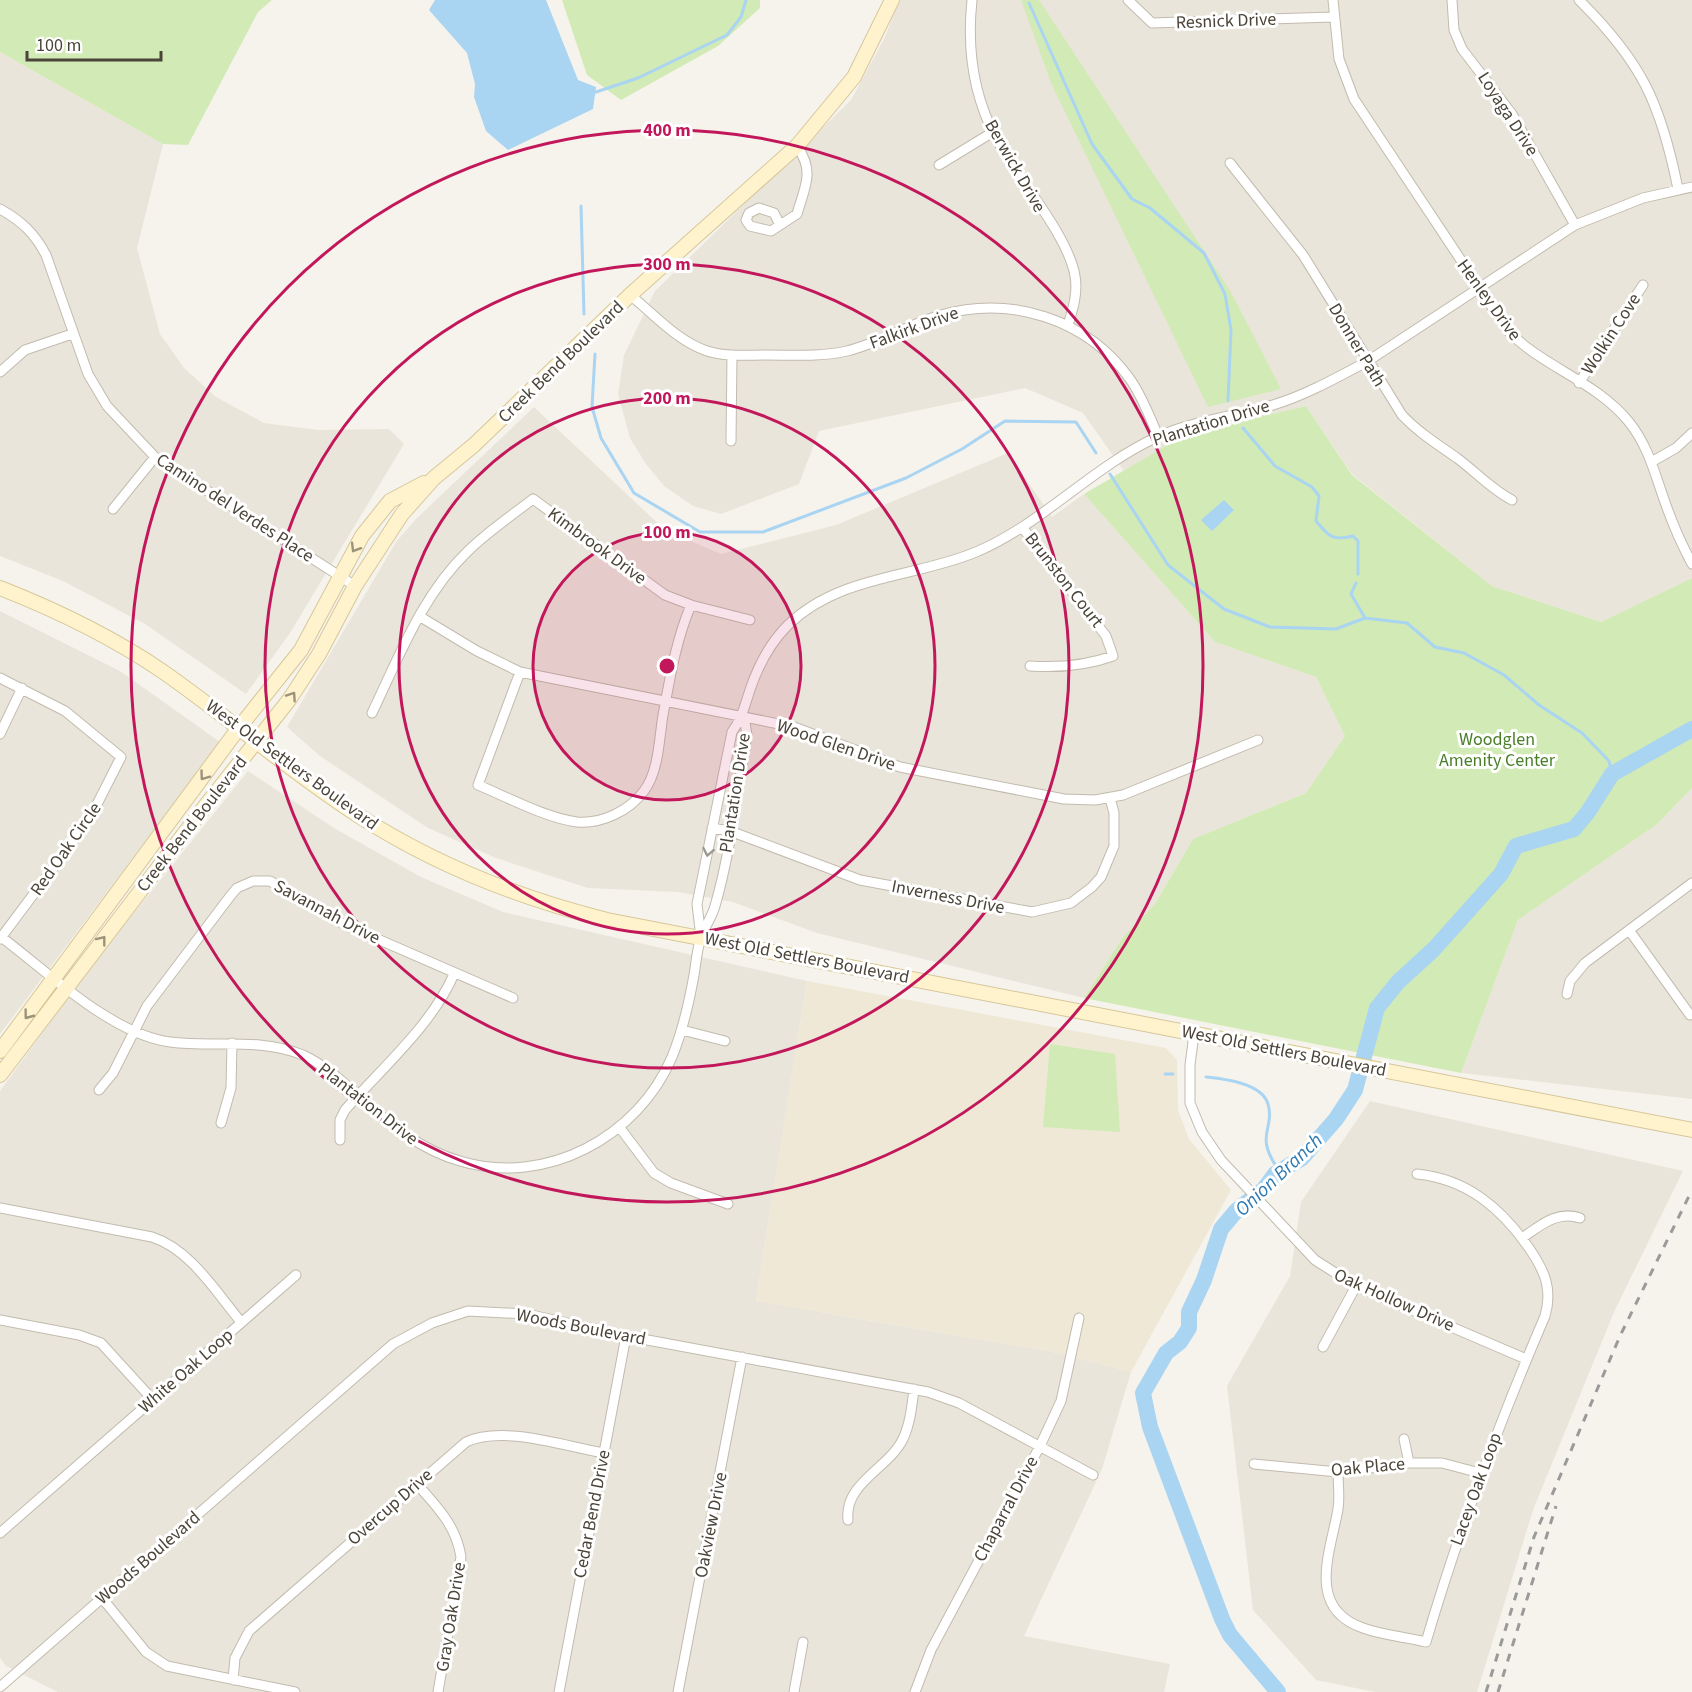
<svg xmlns="http://www.w3.org/2000/svg" width="1692" height="1692" font-family="'Source Sans 3',sans-serif">
	<rect width="100%" height="100%" fill="#f6f3ec"/>
	<path fill="#eae5da" d="M899 0H1692V578L1601 622 1492 586 1352 474 1306 406 1186 434 1124 471 1083 413 1025 388 819 431 799 484 721 514 693 506 664 486 646 464 630 438 618 394 624 355 655 291 851 100 885 37Z
		M0 52 163 144 137 248 160 334 184 368 216 397 264 423 318 430 389 429 404 444 290 633 246 694 145 624 63 581 0 556Z
		M534 407 665 530 721 554 836 525 1008 453 1052 517 1084 494 1215 642 1316 677 1345 736 1306 793 1193 839 1155 904 1123 937 1084 998 817 933 733 902 678 892 588 888 496 858 428 828 320 756 287 727 396 542 416 519Z
		M0 611 120 671 220 742 0 1034Z
		M248 771 334 828 421 877 503 912 807 981 756 1301 1058 1353 1131 1372 1102 1469 1024 1636 1170 1664 1164 1692H58L6 1666 0 1658V1091L89 969Z
		M1692 788V1099L1461 1073 1518 920 1656 825Z
		M1370 1101 1683 1171 1614 1312 1533 1510 1477 1692H1375L1316 1680 1253 1610 1227 1386 1290 1276 1301 1202Z"/>
	<path fill="#efe8d6" d="M807 981 1166 1048 1177 1060 1178 1110 1189 1139 1231 1190 1131 1372 1058 1353 756 1301Z"/>
	<path fill="#d2eab5" d="M0 0H272L258 12 188 145 163 144 0 52Z
		M562 0H760V8L718 46 621 100 587 75Z
		M1021 0H1039L1231 292 1281 389 1208 407 1051 83Z
		M1306 406 1352 475 1492 586 1601 622 1692 578V788L1656 825 1518 920 1461 1073 1084 998 1123 937 1155 904 1193 839 1306 793 1345 736 1316 677 1215 642 1084 494 1186 434Z
		M1050 1044 1115 1054 1120 1132 1043 1127Z"/>
	<path fill="#a9d4f2" d="M435 0H546L578 80 596 87 593 109 508 150 486 131 474 97 475 84 467 53 429 10Z
		M1224 500 1234 510 1212 531 1201 520Z"/>
	<g fill="none" stroke-linecap="round" stroke-linejoin="round">
		<path stroke="#a9d4f2" stroke-width="3" d="M1029 3 1092 144 1132 199 1150 208 1204 253 1225 294 1231 330 1228 401
			M593 93 638 78 727 35 741 17 746 0
			M581 206 584 314
			M595 354 592 407 601 438 634 493 700 532H763L906 478 962 449 1005 421 1076 422 1096 453
			M1243 428 1275 466 1312 487 1319 496 1316 521C1329 537 1333 541 1353 536L1358 541V574
			M1110 474 1168 565 1224 609 1270 627 1336 629 1365 618
			M1356 583 1351 594 1365 618 1407 623 1435 647 1464 653 1504 675 1539 705 1582 733 1609 761 1612 774
			M1165 1074H1173
			M1206 1077C1224 1079 1262 1083 1268 1104 1275 1129 1255 1134 1276 1166L1275 1174"/>
		<path stroke="#a9d4f2" stroke-width="16" d="M1278 1692 1230 1635 1222 1619 1150 1427 1143 1393 1166 1353 1180 1342 1189 1328V1312L1204 1280 1221 1229 1237 1210 1264 1189 1275 1174 1302 1158 1336 1119 1355 1090 1377 1008 1398 982 1434 949 1501 874 1516 846 1574 829 1588 812 1612 774 1692 729"/>
		<g stroke="#c2bbae" stroke-width="11">
			<path id="street" d="M972 0C967 47 973 95 996 138 1016 177 1068 234 1075 276 1078 293 1073 309 1068 325
				M1128 0 1152 23 1333 17
				M1333 0 1339 59 1354 99 1508 331C1543 367 1597 382 1629 422 1649 447 1655 475 1666 505 1673 525 1682 545 1692 564
				M1452 0 1454 30 1462 49 1512 114 1575 225
				M1579 0C1642 62 1661 104 1678 189
				M1230 163 1303 255 1402 415C1418 432 1437 444 1457 458 1476 472 1491 489 1512 500
				M939 165 993 132
				M0 209C22 221 35 234 46 255L88 374 107 406 155 457 355 586
				M780 225 774 213 759 208 749 213 746 220 750 226 771 231 797 214C805 186 815 172 797 146
				M630 295C654 314 677 341 707 351 726 357 746 355 766 355 793 355 821 357 847 351 880 343 909 324 941 315 1011 295 1087 319 1130 379 1142 396 1150 417 1158 436
				M0 372 25 350 72 334
				M1579 383 1643 285
				M731 441 732 355
				M1653 461 1676 448 1692 433
				M113 509 155 457
				M1022 527 1106 636 1113 656C1085 666 1059 668 1030 666
				M419 616 477 651 520 672 794 727 900 767 1064 799 1095 800 1123 795 1258 740
				M520 672 478 785C507 797 546 818 577 822 602 824 629 811 644 791 659 771 659 739 663 715 670 678 676 640 691 605
				M0 678 65 711 121 757 89 820 0 939
				M372 713C399 657 422 595 468 551 487 532 511 516 533 499L665 595 691 605 750 620
				M0 734 22 688
				M712 828 730 831 860 880 1032 912 1071 903 1092 887 1101 877 1114 846V813L1110 798
				M1629 930 1690 1015
				M0 936C48 972 111 1034 170 1042 215 1048 259 1037 303 1055 325 1065 344 1083 362 1099 391 1125 421 1150 460 1161 546 1187 638 1137 672 1057 683 1030 689 1003 694 975 696 963 697 949 701 937 705 926 712 917 715 906 731 851 737 791 747 735L744 716
				M701 938 697 904 732 732C743 717 745 704 751 687 759 664 771 642 788 625 839 575 914 578 976 552 1042 524 1091 468 1155 438 1190 421 1236 416 1273 405 1306 395 1338 377 1368 361L1575 225 1643 198 1692 187
				M1567 994 1570 981 1585 963 1692 883
				M682 1030 725 1041
				M1194 1034 1190 1065V1103L1202 1132 1221 1160 1315 1260 1356 1286 1526 1359
				M99 1090 113 1073 147 1006 231 895 237 888 253 881H270L343 924 513 998
				M221 1123 231 1088 232 1043
				M620 1128 654 1173 671 1183 728 1204
				M340 1140V1120L345 1110C382 1068 432 1025 454 974
				M0 1208 152 1237C190 1249 216 1292 241 1322
				M1522 1238C1540 1226 1557 1210 1580 1218
				M0 1320 79 1335 101 1343 153 1400
				M1323 1347 1356 1286
				M1404 1439 1409 1463
				M1254 1464 1338 1472 1409 1463H1442L1480 1473
				M1338 1472C1338 1484 1340 1497 1338 1509 1331 1551 1305 1608 1363 1628 1382 1635 1405 1637 1426 1642 1459 1530 1499 1423 1545 1316 1553 1288 1544 1270 1529 1248 1501 1208 1467 1179 1417 1174
				M417 1484C437 1507 456 1525 461 1557L438 1692
				M848 1520C844 1483 888 1469 903 1439 910 1424 912 1406 914 1389
				M0 1533 296 1275
				M102 1598 146 1652 167 1666 295 1692
				M233 1680 235 1658 249 1631 466 1442C503 1425 563 1446 604 1453
				M0 1687 393 1344 432 1323 468 1311 527 1314 626 1336 928 1392 959 1403 1093 1475
				M559 1692 626 1336
				M678 1692 742 1357
				M794 1692 803 1642
				M915 1692 931 1650 1040 1446 1061 1401 1079 1318"/>
		</g>
		<g stroke="#d6c79b" stroke-width="16">
			<path id="secondary" d="M0 588C56 610 112 637 162 671 228 717 288 770 356 814 433 864 519 898 607 920L1692 1130
				M0 1051 238 729 301 650 362 536 390 501 424 483
				M0 1075 206 805 289 700 319 654 355 586 402 514 434 478 474 445 630 295 797 146 854 77 892 0"/>
		</g>
		<use href="#street" stroke="#fff" stroke-width="9"/>
		<use href="#secondary" stroke="#fff3cd" stroke-width="14"/>
		<path stroke="#9a9a9a" stroke-width="3" stroke-dasharray="8 8" stroke-linecap="butt" d="M1486 1692 1534 1537 1620 1336 1692 1190
			M1498 1692 1556 1506"/>
	</g>
	<defs><path id="oneway-chevron" d="M-2-3.5L2.5 0L-2 3.5" fill="none" stroke-width="1.6" stroke-linecap="round" stroke-linejoin="round" transform="scale(1.5)"/></defs>
	<g stroke="#9c937c">
		<use href="#oneway-chevron" transform="translate(355 548) rotate(121)"/>
		<use href="#oneway-chevron" transform="translate(292 696) rotate(-56)"/>
		<use href="#oneway-chevron" transform="translate(204 776) rotate(126)"/>
		<use href="#oneway-chevron" transform="translate(102 940) rotate(-52)"/>
		<use href="#oneway-chevron" transform="translate(28 1015) rotate(127)"/>
	</g>
	<use stroke="#9c9892" href="#oneway-chevron" transform="translate(708 852) rotate(101)"/>
	<circle cx="667" cy="666" r="134" fill="#c2185b" fill-opacity=".12"/>
	<g fill="none" stroke="#c2185b" stroke-width="3">
		<circle cx="667" cy="666" r="134"/>
		<circle cx="667" cy="666" r="268"/>
		<circle cx="667" cy="666" r="402"/>
		<circle cx="667" cy="666" r="536"/>
	</g>
	<g text-anchor="middle" dominant-baseline="central" stroke-width="6" stroke-linejoin="round" paint-order="stroke">
		<g font-size="18" fill="#4b4439" stroke="#fff">
			<text transform="translate(1226 21) rotate(-2)">Resnick Drive</text>
			<text transform="translate(1508 114) rotate(57)">Loyaga Drive</text>
			<text transform="translate(1015 166) rotate(60)">Berwick Drive</text>
			<text transform="translate(1489 300) rotate(54)">Henley Drive</text>
			<text transform="translate(914 328) rotate(-20)">Falkirk Drive</text>
			<text transform="translate(1611 334) rotate(-57)">Wolkin Cove</text>
			<text transform="translate(1357 345) rotate(59)">Donner Path</text>
			<text transform="translate(561 362) rotate(-44)">Creek Bend Boulevard</text>
			<text transform="translate(1211 423) rotate(-17)">Plantation Drive</text>
			<text transform="translate(235 508) rotate(33)">Camino del Verdes Place</text>
			<text transform="translate(597 546) rotate(36)">Kimbrook Drive</text>
			<text transform="translate(1064 580) rotate(52)">Brunston Court</text>
			<text transform="translate(836 745) rotate(19)">Wood Glen Drive</text>
			<text transform="translate(292 765) rotate(36)">West Old Settlers Boulevard</text>
			<text transform="translate(735 793) rotate(-81)">Plantation Drive</text>
			<text transform="translate(192 824) rotate(-52)">Creek Bend Boulevard</text>
			<text transform="translate(66 849) rotate(-55)">Red Oak Circle</text>
			<text transform="translate(948 897) rotate(11)">Inverness Drive</text>
			<text transform="translate(327 912) rotate(28)">Savannah Drive</text>
			<text transform="translate(807 958) rotate(11)">West Old Settlers Boulevard</text>
			<text transform="translate(1284 1051) rotate(11)">West Old Settlers Boulevard</text>
			<text transform="translate(368 1104) rotate(38)">Plantation Drive</text>
			<text transform="translate(1394 1300) rotate(24)">Oak Hollow Drive</text>
			<text transform="translate(581 1327) rotate(11)">Woods Boulevard</text>
			<text transform="translate(186 1371) rotate(-41)">White Oak Loop</text>
			<text transform="translate(1368 1467) rotate(-5)">Oak Place</text>
			<text transform="translate(1476 1489) rotate(-70)">Lacey Oak Loop</text>
			<text transform="translate(390 1507) rotate(-41)">Overcup Drive</text>
			<text transform="translate(1006 1509) rotate(-62)">Chaparral Drive</text>
			<text transform="translate(592 1514) rotate(-79)">Cedar Bend Drive</text>
			<text transform="translate(711 1525) rotate(-79)">Oakview Drive</text>
			<text transform="translate(148 1558) rotate(-41)">Woods Boulevard</text>
			<text transform="translate(451 1617) rotate(-81)">Gray Oak Drive</text>
		</g>
		<g font-size="18" fill="#4a7f2a" stroke="#fff">
			<text x="1497" y="739">Woodglen<tspan x="1497" dy="21">Amenity Center</tspan></text>
		</g>
		<g font-size="20" font-style="italic" fill="#2e7ab2" stroke="#fff">
			<text transform="translate(1279 1175) rotate(-43)">Onion Branch</text>
		</g>
	</g>
	<circle cx="667" cy="666" r="9" fill="#c2185b" stroke="#fff" stroke-width="3"/>
	<g font-size="18" text-anchor="middle" font-weight="bold" fill="#c2185b" stroke="#fff" stroke-width="6" stroke-linejoin="round" paint-order="stroke">
		<text x="667" y="136">400 m</text>
		<text x="667" y="270">300 m</text>
		<text x="667" y="404">200 m</text>
		<text x="667" y="538">100 m</text>
	</g>
	<path d="M27 51v9h134v-9" fill="none" stroke="#4b4439" stroke-width="3"/>
	<text x="36" y="51" font-size="18" fill="#4b4439" stroke="#ffffff" stroke-width="4.5" paint-order="stroke">100 m</text>
</svg>
